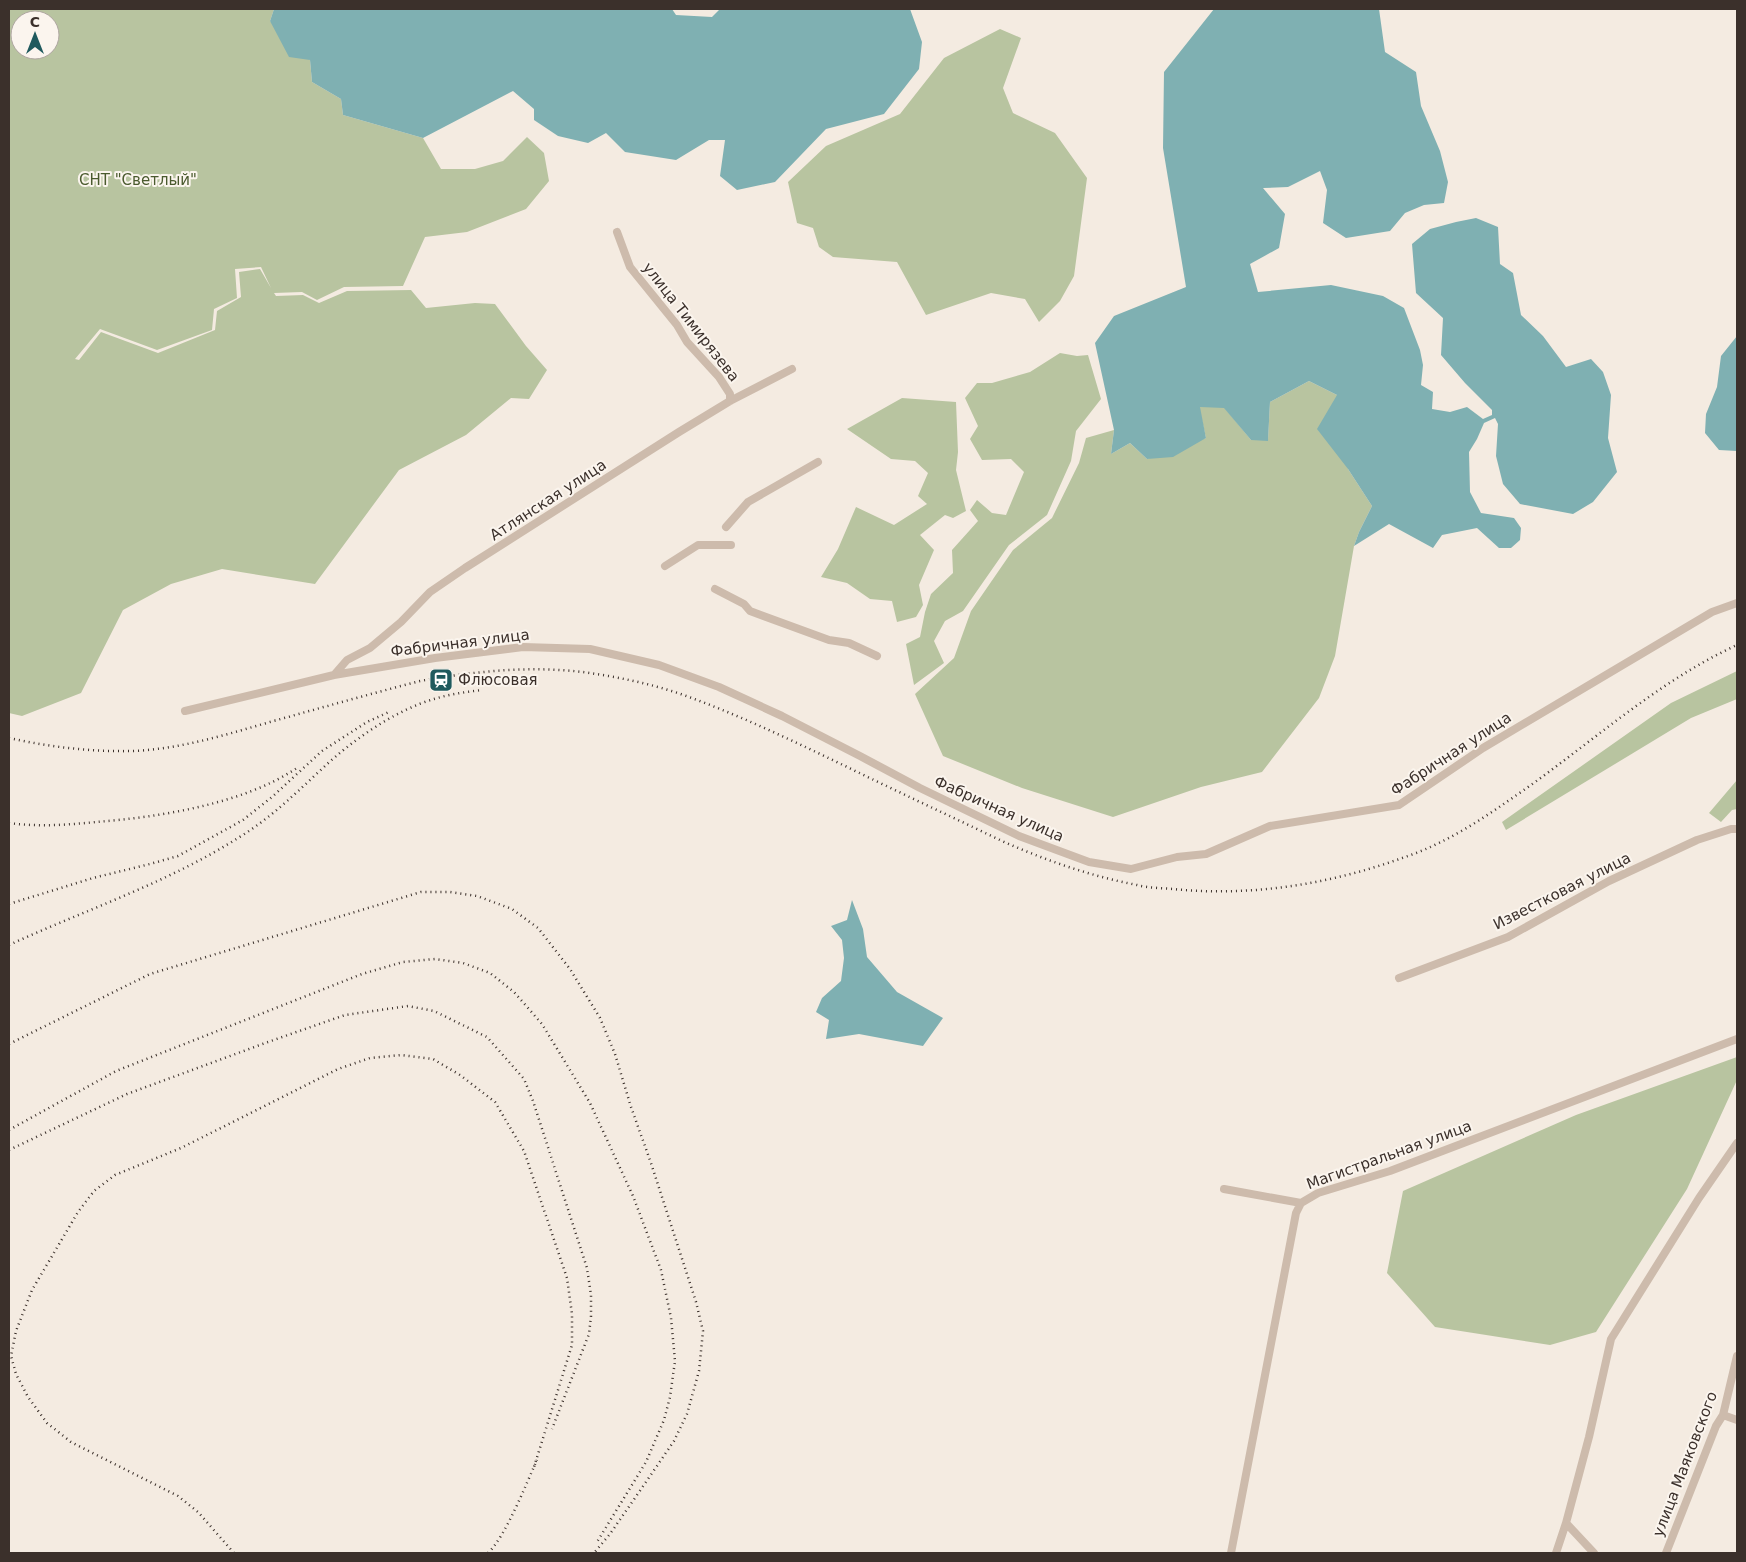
<svg xmlns="http://www.w3.org/2000/svg" width="1746" height="1562" font-family="'DejaVu Sans',sans-serif">
	<rect width="100%" height="100%" fill="#f4ebe1"/>
	<path fill="#b8c4a0" fill-rule="evenodd" d="M9 9H274L270 21 310 60 312 82 341 99 343 115 423 138 441 169H475L503 161 527 137 544 153 549 181 526 209 467 232 425 237 403 286 344 287 317 300 302 292 274 293 276 296 303 295 319 303 347 291 411 290 426 308 475 303 495 304 526 346 547 370 529 399 511 398 466 435 399 470 315 584 222 569 171 584 123 610 81 693 22 716 9 713ZM20 20H50V50H20ZM261 267 271 288 260 269 239 272 241 297 217 311 215 330 158 353 101 332 79 360 75 359 100 329 157 350 212 330 214 309 237 298 235 269Z
		M1000 29 1021 38 1003 88 1013 113 1055 133 1087 178 1074 276 1060 301 1039 322 1025 299 991 293 926 315 897 262 833 257 819 247 813 228 797 223 788 182 826 146 900 114 944 58Z
		M1060 353 1077 356 1088 355 1101 399 1076 431 1071 461 1047 515 1009 545 963 611 945 621 934 641 944 663 914 685 906 644 920 637 925 612 931 594 953 573 952 550 978 521 970 510 977 500 992 513 1006 515 1024 472 1011 459 982 460 970 439 978 426 965 398 977 383H992L1030 372Z
		M1309 381 1337 395 1348 469 1372 506 1359 532 1354 546 1335 656 1319 698 1262 772 1201 787 1113 817 1022 788 943 756 915 694 954 658 971 611 1013 550 1052 518 1079 463 1086 438 1114 430 1111 454 1130 443 1147 459 1206 438 1199 407H1224L1251 440H1268L1270 402Z
		M902 398 956 402 958 452 956 470 966 511 953 518 945 515 920 535 934 550 919 585 923 605 916 617 897 622 892 601 870 599 847 583 821 577 838 549 856 507 894 525 927 504 918 496 928 473 915 461 891 459 847 429Z
		M1737 671V699L1691 718 1506 830 1502 822 1671 703Z
		M1737 780V809L1732 810 1721 822 1709 813Z
		M1737 1057V1080L1687 1189 1596 1332 1550 1345 1435 1327 1387 1273 1403 1191 1576 1115Z"/>
	<path fill="#7fb0b2" d="M274 9H672L676 15 712 17 720 9H910L922 42 919 69 884 114 826 129 775 182 737 190 720 176 725 140H709L676 160 625 152 606 133 588 143 558 136 534 120V109L513 91 423 138 343 115 341 99 312 82 310 60 289 57 270 21Z
		M1214 9H1379L1385 52 1416 72 1421 106 1440 151 1448 182 1444 203 1424 205 1405 213 1390 231 1346 238 1323 223 1327 190 1320 171 1288 187 1263 188 1285 214 1279 248 1250 264 1258 292 1331 285 1383 296 1404 308 1420 350 1423 365 1421 385 1433 392 1432 409 1450 412 1467 407 1483 419 1492 415V410L1465 383 1441 355 1443 318 1416 293 1412 244 1430 229 1456 222 1476 218 1498 227 1500 264 1513 273 1521 315 1543 336 1566 367 1591 359 1603 372 1611 395 1608 438 1617 472 1593 502 1573 514 1520 504 1503 484 1496 456 1498 424 1495 418 1484 423 1477 439 1469 452 1470 492 1481 513 1514 518 1521 528 1520 540 1511 548H1499L1477 528 1442 535 1433 548 1389 524 1354 546 1359 532 1372 506 1348 469 1317 429 1337 395 1309 381 1270 402 1268 441 1251 440 1224 408 1200 407 1206 438 1173 457 1147 459 1130 443 1111 454 1114 430 1095 343 1114 316 1186 287 1163 148 1164 72Z
		M1737 336V451L1719 450 1705 433 1706 414 1717 387 1721 356Z
		M852 900 863 929 867 957 897 992 943 1018 923 1046 859 1034 826 1039 829 1020 816 1012 822 998 841 981 844 958 842 940 831 926 847 920Z"/>
	<g fill="none" stroke-linecap="round" stroke-linejoin="round">
		<path stroke="#cdbbac" stroke-width="8" d="M617 232 630 267 677 325 687 342 719 377 730 394V401
			M726 527 748 502 818 462
			M665 566 698 545H731
			M715 589 744 604 750 611 829 640 849 643 877 656
			M334 675 347 660 370 648 401 622 430 592 465 568 679 432 730 401 792 369
			M185 711 334 675 435 658 523 647 590 649 659 665 719 687 782 716 860 756 920 788 1019 836 1089 862 1131 869 1177 857 1206 854 1270 826 1399 805 1483 748 1712 612 1737 603
			M1399 978 1508 937 1609 881 1697 840 1731 829H1737
			M1224 1189 1301 1203
			M1723 1415 1737 1420
			M1231 1553 1296 1213 1301 1203 1318 1193 1390 1171 1737 1039
			M1556 1553 1566 1523
			M1594 1553 1566 1523 1589 1437 1611 1339 1699 1198 1737 1143
			M1666 1553 1716 1426 1723 1415 1737 1356"/>
		<path stroke="#3b302b" stroke-width="2.5" stroke-dasharray="1 4" stroke-linecap="butt" d="M9 738C50 747 91 752 133 751 180 749 225 735 270 722 320 708 370 694 420 681 476 671 534 665 590 673 623 678 657 685 689 697 741 716 791 740 841 764 894 790 948 815 1002 841 1045 860 1090 876 1137 885 1148 888 1161 888 1173 889 1252 897 1331 884 1405 857 1441 845 1475 824 1505 803 1583 751 1652 684 1737 645
			M9 823C38 827 67 825 96 822 160 817 243 804 297 768
			M9 904 93 878 150 864 178 856 243 820 272 797 322 751 367 722 389 712
			M9 945C85 910 167 883 238 838 271 818 297 792 325 766 354 739 396 710 434 699 450 694 466 692 482 690
			M9 1044 150 974 421 892H450L477 896 512 909 538 928 570 969 600 1018 615 1054 631 1107 651 1163 696 1302 703 1331 699 1371 687 1414 674 1441 646 1482 610 1534 594 1553
			M9 1130 116 1071 362 974 403 962 435 959 463 963 490 973 514 992 542 1024 590 1103 633 1196 661 1270 671 1318 675 1361 670 1397 664 1420 646 1462 597 1542
			M9 1150 127 1094 268 1042 345 1015 408 1006 434 1011 487 1037 524 1079 533 1101 587 1268 591 1295V1316L589 1334 552 1429
			M234 1553 198 1512 178 1496 71 1442 47 1423 28 1397 16 1374 11 1356 16 1331 32 1290 78 1212 94 1191 115 1175 181 1148 338 1069 370 1058 401 1055 433 1059 460 1075 495 1102 524 1151 567 1278 572 1314V1345L534 1467
			M488 1553C506 1536 526 1484 537 1460"/>
	</g>
	<defs>
		<g id="station-square" transform="scale(1.25)"><rect x="-9" y="-9" width="18" height="18" rx="4" fill="#1f5a5e" stroke="#fbf5ee"/><path d="M-3-6H3Q5-6 5-4V2Q5 4 3 4L4.5 6H3L1.5 4h-3L-3 6H-4.5L-3 4Q-5 4-5 2V-4Q-5-6-3-6ZM-3.5-4v3h7v-3ZM-3.5 1v1.5H-2V1ZM2 1v1.5H3.5V1Z" fill="#fff"/></g>
	</defs>
	<g fill-rule="evenodd">
		<use href="#station-square" x="441" y="680"/>
	</g>
	<g text-anchor="middle" dominant-baseline="central" stroke-width="4" stroke-linejoin="round" paint-order="stroke">
		<g font-size="15" fill="#4a5a2e" stroke="#fbf5ee">
			<text x="138" y="180">СНТ "Светлый"</text>
		</g>
		<g font-size="15" fill="#3b302b" stroke="#fbf5ee">
			<text transform="translate(691 322) rotate(52)">улица Тимирязева</text>
			<text transform="translate(548 500) rotate(-33)">Атлянская улица</text>
			<text transform="translate(460 643) rotate(-7)">Фабричная улица</text>
			<text transform="translate(1451 754) rotate(-33)">Фабричная улица</text>
			<text transform="translate(999 809) rotate(24)">Фабричная улица</text>
			<text transform="translate(1562 891) rotate(-27)">Известковая улица</text>
			<text transform="translate(1389 1155) rotate(-20)">Магистральная улица</text>
			<text transform="translate(1685 1464) rotate(-69)">улица Маяковского</text>
		</g>
		<g font-size="15" fill="#3b302b" stroke="#fbf5ee" text-anchor="start">
			<text x="458" y="680">Флюсовая</text>
		</g>
	</g>
	<rect width="1746" height="1562" fill="none" stroke="#3b302b" stroke-width="20"/>
	<g transform="translate(35 35)"><circle r="24" fill="#fbf5ee" stroke="#aea6a0"/>
	<path d="M0-4L9 19L0 12L-9 19Z" fill="#1f5a5e"/>
	<text y="-8" font-size="14" font-weight="bold" text-anchor="middle" fill="#3b302b">С</text>
	</g>
</svg>
